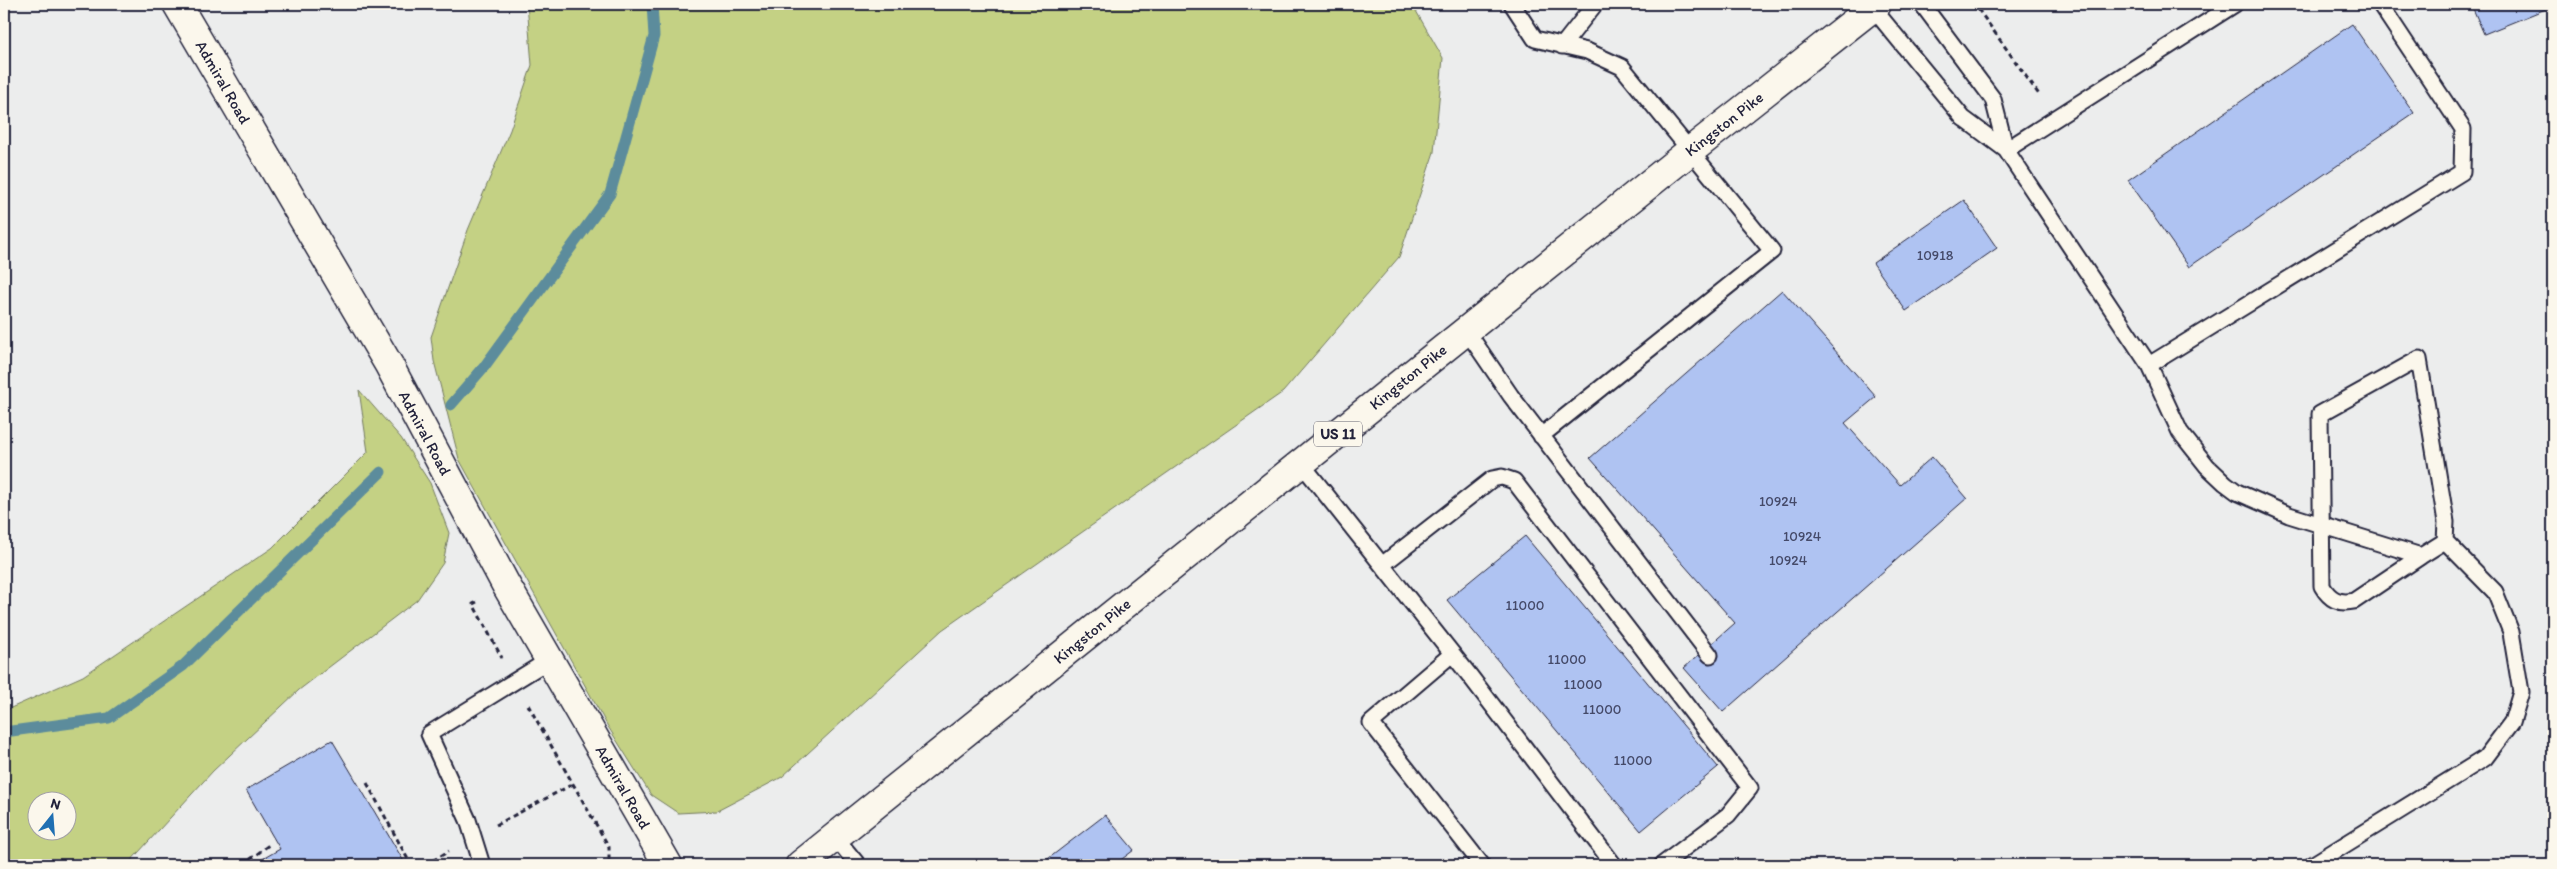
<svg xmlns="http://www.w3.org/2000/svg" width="2557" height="869" font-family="Itim,sans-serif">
	<rect width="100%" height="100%" fill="#eceded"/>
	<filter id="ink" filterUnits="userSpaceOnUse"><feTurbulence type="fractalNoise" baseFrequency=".02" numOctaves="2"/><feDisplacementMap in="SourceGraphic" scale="10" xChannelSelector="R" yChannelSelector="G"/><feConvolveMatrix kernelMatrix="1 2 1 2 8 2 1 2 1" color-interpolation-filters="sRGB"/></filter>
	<g filter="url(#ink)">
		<path fill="#c4d184" stroke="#737a60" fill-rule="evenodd" d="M527 4H1412L1443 58 1434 152 1399 257 1283 392 942 630 782 777 717 811 678 813 651 795 607 725 459 459 434 361 431 337 468 230 510 130 532 65Z
			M359 390 401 438 430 483 449 533 443 563 417 600 299 690 213 771 127 865H4V711L83 676 272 548 368 452ZM38 802H68V832H38Z"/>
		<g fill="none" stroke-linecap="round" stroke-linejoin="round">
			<path stroke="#5c8c9c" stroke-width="11" d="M451 405 484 367 610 194 654 36 652 4
				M4 732 109 718 183 666 381 472"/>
		</g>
		<path fill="#afc3f2" stroke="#22223b" d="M2471 4H2553V6L2484 34Z
			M2352 24 2414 113 2189 267 2128 180Z
			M1964 200 1997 248 1906 311 1873 263Z
			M1782 290 1876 397 1845 423 1900 485 1932 457 1967 498 1723 712 1684 668 1735 623 1590 458Z
			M1525 536 1718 767 1641 831 1447 600Z
			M332 740 406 865H252L280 849 246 790Z
			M1105 815 1134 850 1114 865H1040Z"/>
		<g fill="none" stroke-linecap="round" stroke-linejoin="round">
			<g stroke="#22223b" stroke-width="19">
				<path id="lane" d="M1512 4 1535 39 1587 51 1622 67 1772 251 1541 436
					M1922 4 1993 99 2006 150 2149 365 2180 432 2207 466 2225 483 2237 492 2289 515 2421 556 2445 541 2495 592 2511 632 2521 692 2512 722 2485 758 2312 865
					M1872 7 1963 118 2006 150
					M1562 46 1595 4
					M2006 150 2235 4
					M1466 330 1511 396 1710 655
					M2149 365 2462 172 2463 129 2380 4
					M1301 463 1470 676 1614 865
					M2421 556 2354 601C2339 604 2330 600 2322 586L2320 414 2419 359 2446 522 2445 541
					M1382 565 1492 479 1502 477 1514 481 1750 788 1728 815 1662 865
					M1452 654 1371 723 1482 865
					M835 837 858 865
					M482 865 468 820 429 734 549 660"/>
			</g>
			<g stroke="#22223b" stroke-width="31">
				<path id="street" d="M177 4 389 365 506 585 668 865"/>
			</g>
			<g stroke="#22223b" stroke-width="31">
				<path id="primary" d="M800 865 1689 152 1877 4"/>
			</g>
			<path stroke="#22223b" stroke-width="3" stroke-dasharray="5 4" stroke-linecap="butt" d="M1978 9 2040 96
				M477 602 473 604 502 658
				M528 705 609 847V865
				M367 783 411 865
				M496 825 573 784
				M243 865 270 844
				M425 865 449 851"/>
			<use href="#lane" stroke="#fbf7ec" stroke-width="15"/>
			<use href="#street" stroke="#fbf7ec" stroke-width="28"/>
			<use href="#primary" stroke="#fbf7ec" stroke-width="28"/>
		</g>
	</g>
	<g text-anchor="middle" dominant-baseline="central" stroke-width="5" stroke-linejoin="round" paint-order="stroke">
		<g font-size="14" fill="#454a69">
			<text x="1935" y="255">10918</text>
			<text x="1778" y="501">10924</text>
			<text x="1802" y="536">10924</text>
			<text x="1788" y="560">10924</text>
			<text x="1525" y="605">11000</text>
			<text x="1567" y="659">11000</text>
			<text x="1583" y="684">11000</text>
			<text x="1602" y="709">11000</text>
			<text x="1633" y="760">11000</text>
		</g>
		<rect fill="#fbf7ec" stroke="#636270" stroke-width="1" x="1314" y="421.5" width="48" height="25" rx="4"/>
		<g font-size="15" font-weight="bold" fill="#22223b">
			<text x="1338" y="434">US 11</text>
		</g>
		<g font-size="16" fill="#22223b" stroke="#fbf7ec">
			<text transform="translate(223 82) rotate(60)">Admiral Road</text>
			<text transform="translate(1724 124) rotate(-38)">Kingston Pike</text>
			<text transform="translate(1408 377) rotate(-39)">Kingston Pike</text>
			<text transform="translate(425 433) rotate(62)">Admiral Road</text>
			<text transform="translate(1092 631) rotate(-39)">Kingston Pike</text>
			<text transform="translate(623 787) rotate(60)">Admiral Road</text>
		</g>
	</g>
	<rect width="2557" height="869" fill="none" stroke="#fbf7ec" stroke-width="20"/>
	<rect x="10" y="10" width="2537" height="849" fill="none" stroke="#22223b" stroke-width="2" filter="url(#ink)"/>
	<g transform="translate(52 816) rotate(17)"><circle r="24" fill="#fbf7ec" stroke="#a4a2a5"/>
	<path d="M0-4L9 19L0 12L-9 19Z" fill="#1f6fb2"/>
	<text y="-8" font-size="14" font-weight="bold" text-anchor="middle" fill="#22223b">N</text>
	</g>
</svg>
